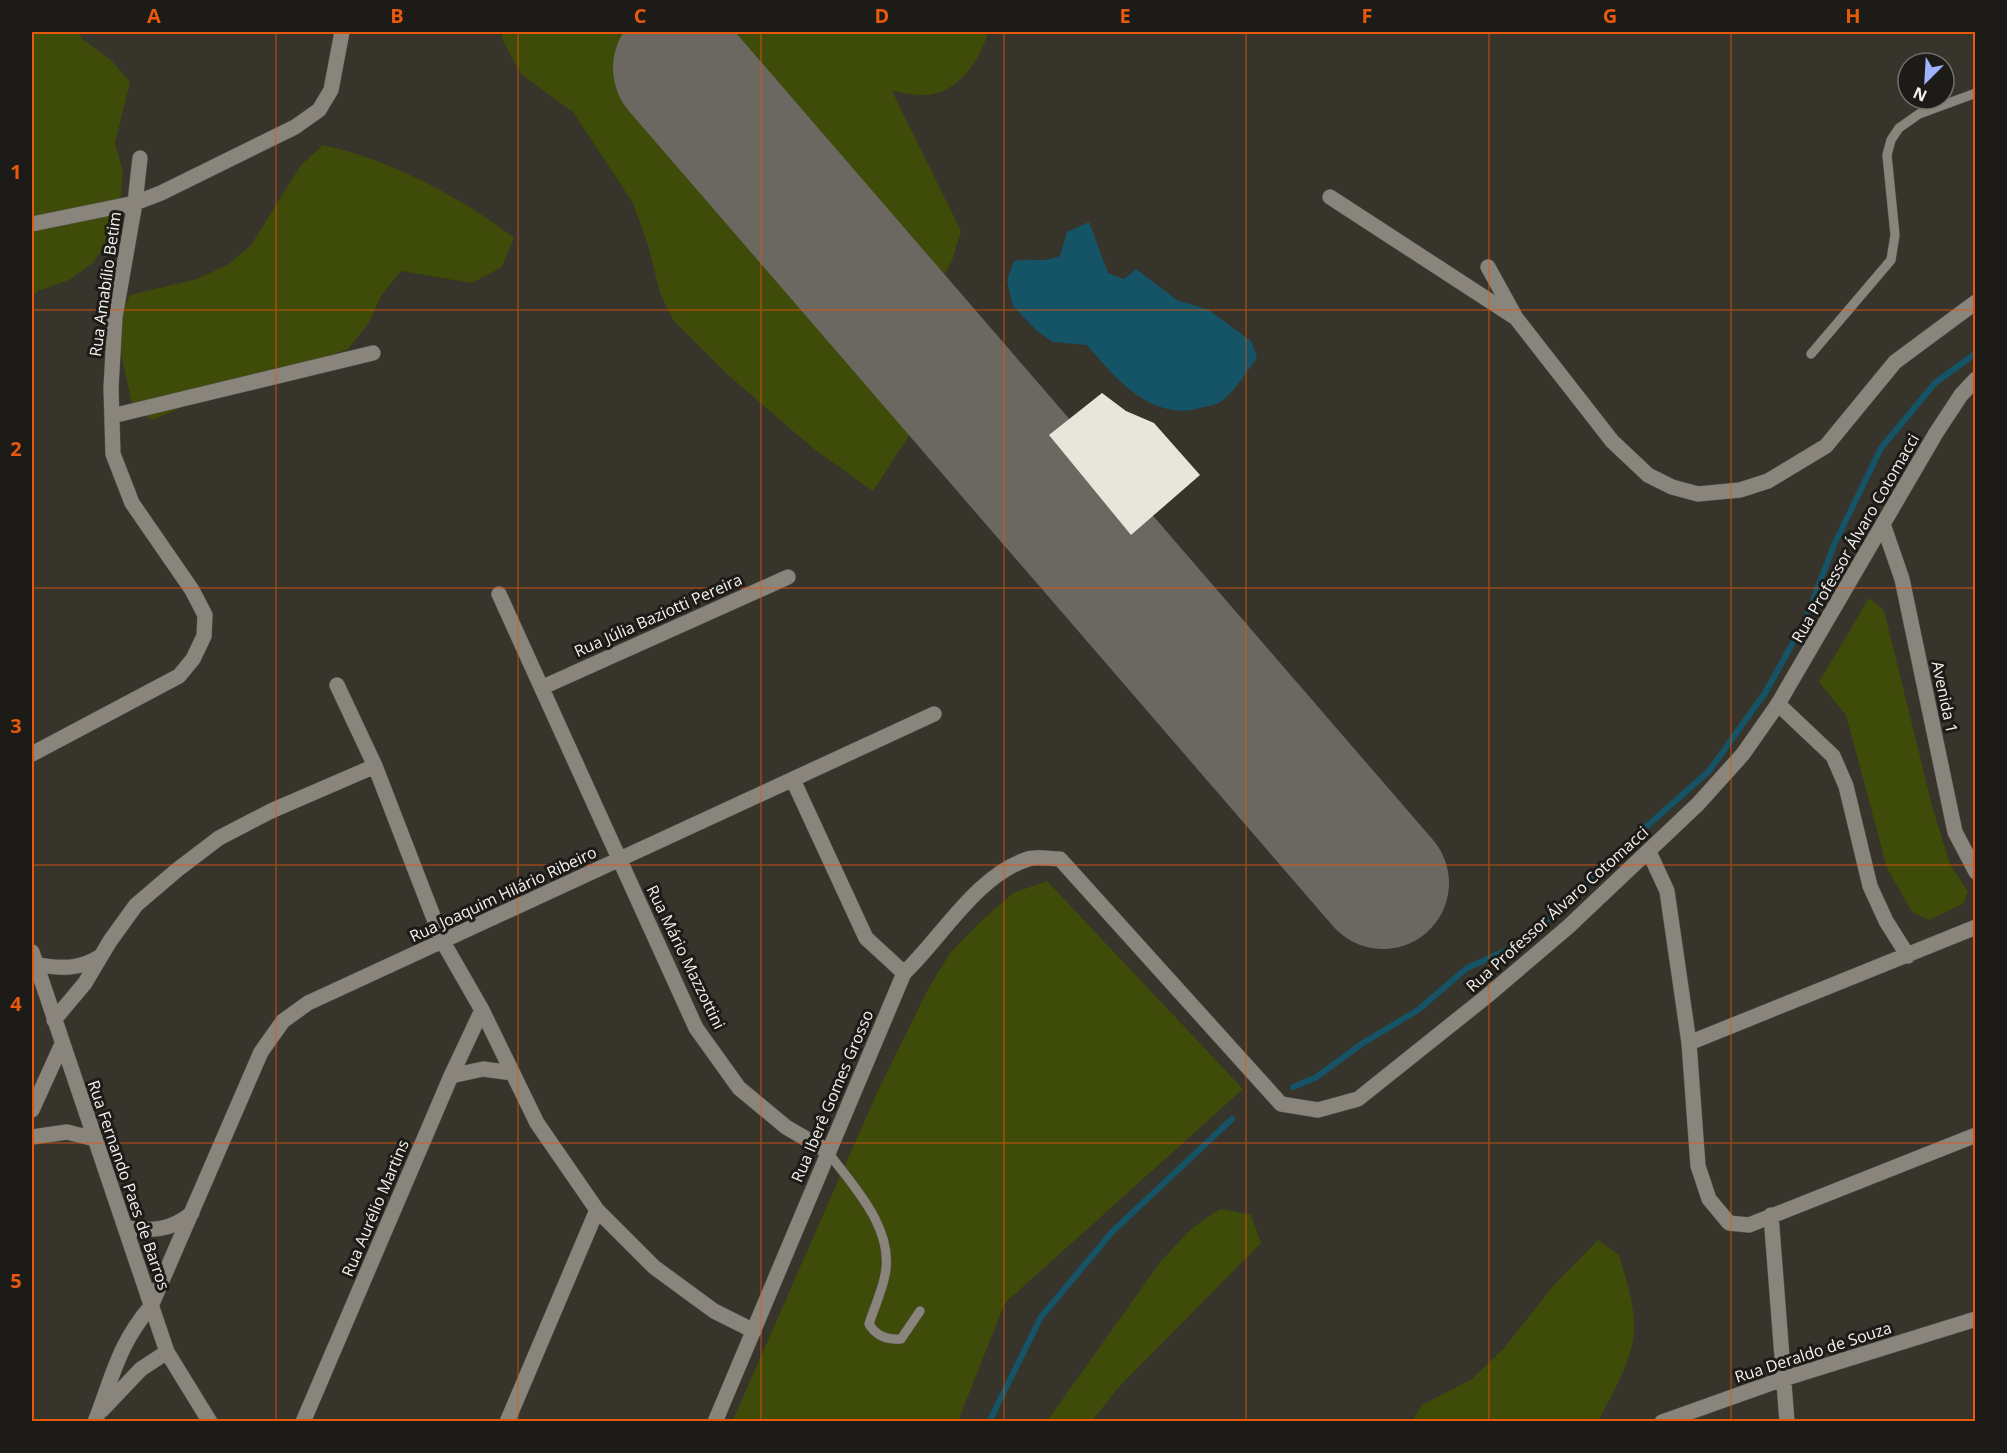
<svg xmlns="http://www.w3.org/2000/svg" width="2007" height="1453" font-family="'Open Sans',sans-serif">
	<rect width="100%" height="100%" fill="#37342b"/>
	<path fill="#3f4b09" d="M32 32H78L82 39 111 60 130 82 115 143 123 172 120 205 111 235 94 262 69 280 38 291 32 297Z
		M501 32H988C980 62 956 97 920 95 911 95 901 92 892 91L961 231 952 261 936 288 909 271 889 249 871 224 848 200 813 146 775 98 749 82 691 60 669 79 688 93 866 290 884 315 925 402 912 431 873 491 814 449 728 375 673 320 660 293 648 245 633 203 573 112 522 75 503 41Z
		M323 145C386 158 464 198 514 238L502 267 472 283 401 271 381 296 368 324 348 349 261 381 223 390 152 420 133 408 115 327 130 295 197 279 229 264 251 245 301 165Z
		M1869 598 1884 610 1932 806 1950 864 1968 892 1963 904 1929 920 1912 912 1887 868 1846 715 1819 682Z
		M1047 881 1243 1089 1005 1303 958 1421 732 1422 875 1097 928 989 950 953 978 924 1013 893Z
		M1220 1209 1251 1215 1261 1243 1117 1389 1092 1421H1047L1161 1261 1191 1229Z
		M1598 1240 1619 1255C1626 1279 1636 1308 1634 1334 1630 1365 1612 1395 1598 1421H1412L1422 1405 1472 1379 1504 1348 1553 1286Z"/>
	<path fill="#155366" d="M1089 222 1108 273 1124 279 1136 269 1177 300 1209 310 1252 342 1257 358C1247 371 1235 391 1222 401 1217 405 1207 406 1200 408 1152 422 1115 378 1087 345L1053 342 1037 331 1013 306 1007 280 1014 261C1034 257 1039 264 1060 256L1067 232Z"/>
	<g fill="none" stroke-linecap="round" stroke-linejoin="round">
		<path stroke="#155366" stroke-width="6" d="M1293 1087 1315 1078 1363 1043 1418 1010 1467 968 1505 951 1565 906 1637 835 1709 771 1765 693 1805 621 1834 545 1881 448 1935 383 1976 353
			M989 1422 1041 1317 1112 1232 1232 1119"/>
		<path stroke="#6a6860" stroke-width="132" d="M679 68 1383 883"/>
	</g>
	<path fill="#e8e5da" d="M1102 393 1126 411 1154 423 1200 475 1131 535 1049 435Z"/>
	<g fill="none" stroke-linecap="round" stroke-linejoin="round">
		<g stroke="#56534c" stroke-width="10">
			<path id="lane" d="M1811 354 1891 260 1895 235 1887 155 1891 140 1899 128 1919 114 1976 93
				M827 1151C852 1185 895 1228 885 1275 882 1291 874 1308 869 1324 876 1336 888 1340 901 1339L920 1311"/>
		</g>
		<g stroke="#56534c" stroke-width="16">
			<path id="street" d="M1330 197 1516 318 1612 441 1648 475 1672 487 1698 494 1740 490 1768 481 1826 446 1895 362 1976 302
				M32 224 135 203 140 158
				M1488 267 1515 316
				M112 416 373 353
				M1884 527 1902 579 1955 832 1976 872
				M499 594 696 1028 739 1088 786 1127 827 1151
				M337 685 375 766 443 942 482 1010 537 1123 597 1210 654 1267 714 1311 754 1331
				M543 687 788 577
				M1778 704 1833 756 1846 786 1870 886 1886 921 1908 956
				M32 754 179 676 193 659 204 636 205 615 192 590 132 503 113 454 111 388 115 317 135 203 161 193 295 127 319 110 331 90 342 32
				M793 780 866 938 904 973
				M1649 852 1667 891 1689 1043 1698 1166 1709 1199 1729 1223 1749 1225 1976 1135
				M32 952 167 1352 210 1422
				M35 964C60 969 79 970 101 956
				M54 1020 85 983 110 941 136 905 177 870 219 838 271 811 375 766
				M1689 1043 1976 927
				M451 1076 483 1069 513 1073
				M32 1110 62 1044
				M32 1137 67 1132 95 1139
				M1771 1215 1787 1422
				M125 1228C151 1231 171 1231 192 1213
				M102 1410 141 1369 167 1352
				M95 1422C113 1376 118 1345 151 1306L261 1052 283 1021 308 1003 934 714
				M303 1422 451 1076 482 1010
				M507 1422 597 1210
				M1662 1422 1783 1379 1976 1319"/>
		</g>
		<g stroke="#56534c" stroke-width="16">
			<path id="secondary" d="M715 1422 904 973C941 938 977 875 1028 859 1037 856 1051 859 1060 859L1281 1104 1318 1110 1358 1099 1487 996 1568 927 1698 804 1743 754 1778 704 1936 433 1961 395 1976 379"/>
		</g>
		<use href="#lane" stroke="#89857c" stroke-width="9"/>
		<use href="#street" stroke="#89857c" stroke-width="15"/>
		<use href="#secondary" stroke="#89857c" stroke-width="15"/>
	</g>
	<path fill="none" stroke="#e8590c" stroke-width="1.5" stroke-opacity="0.55" d="M276 32V1422M518 32V1422M761 32V1422M1004 32V1422M1246 32V1422M1489 32V1422M1731 32V1422M32 310H1976M32 588H1976M32 865H1976M32 1143H1976"/>
	<g text-anchor="middle" dominant-baseline="central" stroke-width="6" stroke-linejoin="round" paint-order="stroke">
		<g font-size="16" fill="#f4f2ed" stroke="#1d1b18">
			<text transform="translate(105 284) rotate(-82)">Rua Amabílio Betim</text>
			<text transform="translate(1855 538) rotate(-60)">Rua Professor Álvaro Cotomacci</text>
			<text transform="translate(658 615) rotate(-24)">Rua Júlia Baziotti Pereira</text>
			<text transform="translate(1945 697) rotate(78)">Avenida 1</text>
			<text transform="translate(503 894) rotate(-25)">Rua Joaquim Hilário Ribeiro</text>
			<text transform="translate(1557 909) rotate(-42)">Rua Professor Álvaro Cotomacci</text>
			<text transform="translate(686 957) rotate(64)">Rua Mário Mazzottini</text>
			<text transform="translate(832 1096) rotate(-67)">Rua Iberê Gomes Grosso</text>
			<text transform="translate(129 1185) rotate(71)">Rua Fernando Paes de Barros</text>
			<text transform="translate(375 1208) rotate(-67)">Rua Aurélio Martins</text>
			<text transform="translate(1813 1352) rotate(-18)">Rua Deraldo de Souza</text>
		</g>
	</g>
	<rect width="2007" height="1453" fill="none" stroke="#1d1b18" stroke-width="66"/>
	<g transform="translate(1926 81) rotate(204)"><circle r="28" fill="#1d1b18" stroke="#73716d" stroke-width="1.5"/>
	<path d="M0-4.5L10 22L0 15L-10 22Z" fill="#9fb3fd"/>
	<text y="-9" font-size="16" font-weight="bold" text-anchor="middle" fill="#f4f2ed">N</text>
	</g>
	<rect x="33" y="33" width="1941" height="1387" fill="none" stroke="#e8590c" stroke-width="2"/>
	<g font-size="20" text-anchor="middle" font-weight="bold" fill="#e8590c">
		<text x="154" y="23">A</text>
		<text x="397" y="23">B</text>
		<text x="640" y="23">C</text>
		<text x="882" y="23">D</text>
		<text x="1125" y="23">E</text>
		<text x="1367" y="23">F</text>
		<text x="1610" y="23">G</text>
		<text x="1853" y="23">H</text>
		<text x="16" y="179">1</text>
		<text x="16" y="456">2</text>
		<text x="16" y="733">3</text>
		<text x="16" y="1011">4</text>
		<text x="16" y="1288">5</text>
	</g>
</svg>
